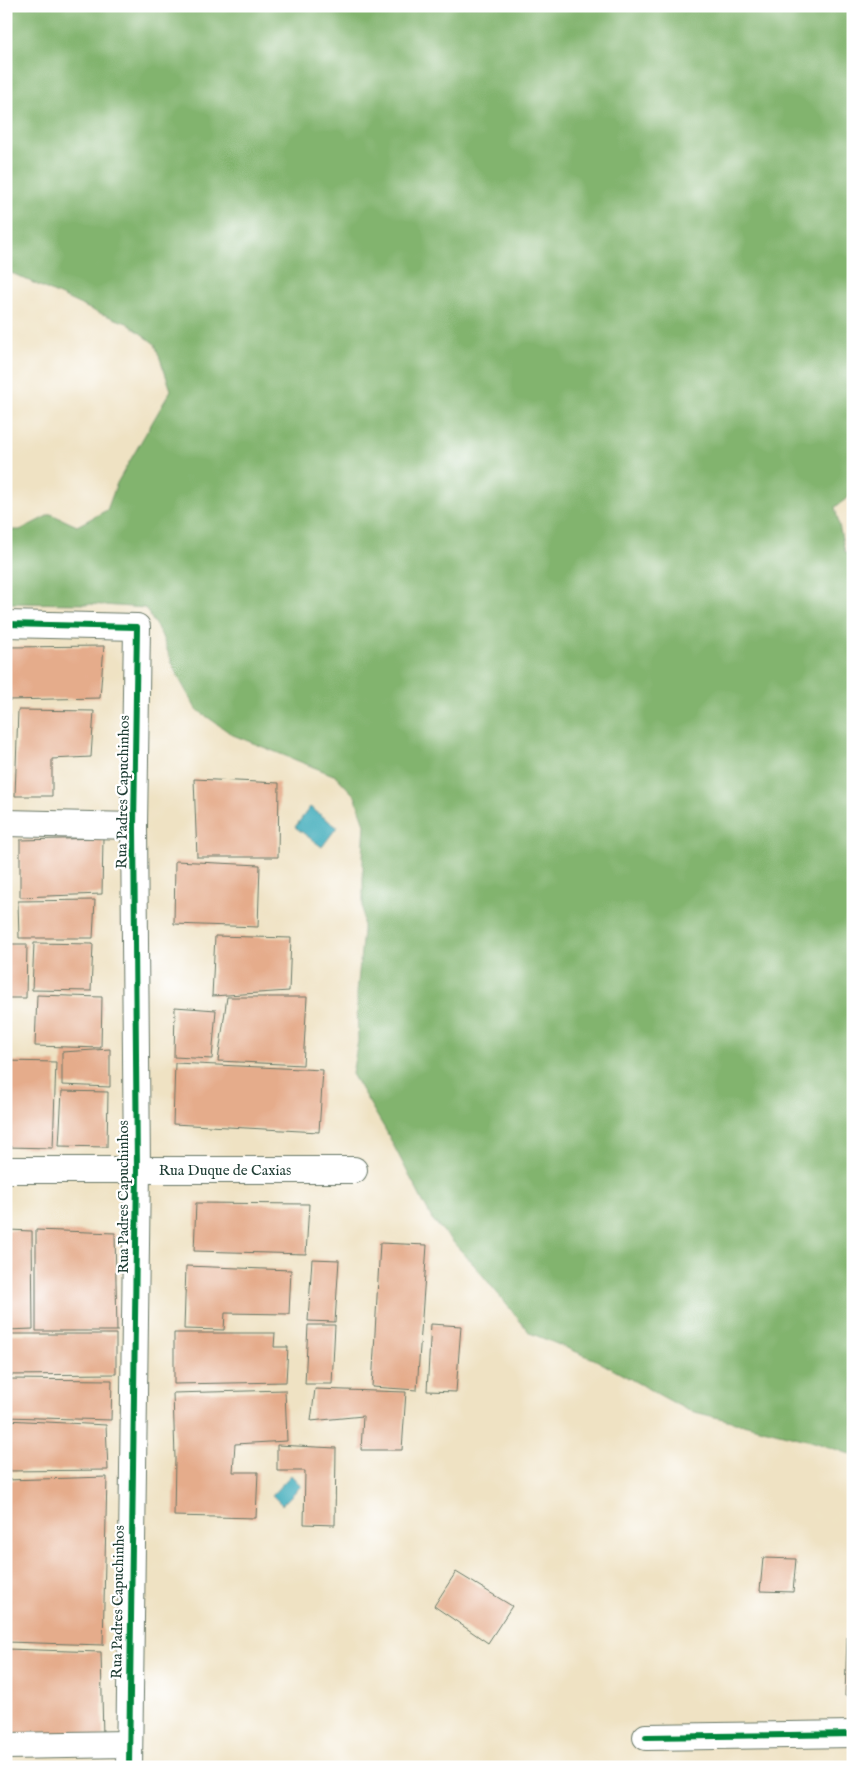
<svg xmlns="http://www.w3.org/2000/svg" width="859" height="1773" font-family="'IM FELL English',serif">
	<rect width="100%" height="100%" fill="#fff"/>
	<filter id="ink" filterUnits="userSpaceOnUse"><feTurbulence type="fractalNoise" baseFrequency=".02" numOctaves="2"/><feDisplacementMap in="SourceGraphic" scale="10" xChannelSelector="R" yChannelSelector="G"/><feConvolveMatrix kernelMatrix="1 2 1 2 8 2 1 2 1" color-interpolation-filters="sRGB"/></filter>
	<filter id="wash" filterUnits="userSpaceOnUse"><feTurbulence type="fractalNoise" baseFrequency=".0096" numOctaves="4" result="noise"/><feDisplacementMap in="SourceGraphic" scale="20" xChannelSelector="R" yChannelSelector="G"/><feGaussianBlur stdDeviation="1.12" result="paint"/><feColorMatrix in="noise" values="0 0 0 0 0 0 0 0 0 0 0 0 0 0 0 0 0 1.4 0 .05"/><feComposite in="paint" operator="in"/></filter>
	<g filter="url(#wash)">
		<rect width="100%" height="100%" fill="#efe2c3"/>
		<path fill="#82b46e" stroke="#507851" d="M6 6H853V494L835 507 845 552 853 553V1455L811 1441 687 1410 594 1359 530 1333 475 1266 432 1219 385 1129 352 1074 358 1041 357 994 363 930V857L365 824 355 796 336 776 233 735 196 709 176 673 161 634 145 608 89 604 6 603V530H20L51 514 77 526 107 510 117 483 171 390 155 344 127 323 94 311 14 274 6 272Z"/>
		<path fill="#3dabba" stroke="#2e7477" d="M310 807 337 827 322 847 295 827Z
			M291 1475 301 1486 282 1505 272 1495Z"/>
		<g id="blocks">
			<path fill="#e5ac8b" d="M104 646 100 698 7 700 8 647Z
				M18 710 94 711 91 757 52 759V796H15Z
				M6 714H10L9 763H6Z
				M194 779 279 783 278 857H197Z
				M103 838 102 894 20 897V840Z
				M6 840H8V865H6Z
				M175 861 260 865 258 927 174 924Z
				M95 900 93 938H19L18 901Z
				M215 936 291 938 289 991 212 996Z
				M34 943 93 944 91 991 32 990Z
				M6 944H27L26 998H6Z
				M37 995 102 997 101 1048 35 1046Z
				M227 997H307L303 1065 218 1061Z
				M175 1007 216 1010 212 1059 174 1057Z
				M110 1049V1087L62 1085V1052Z
				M6 1061 56 1062 53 1148 6 1147Z
				M175 1063 323 1070 319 1132 173 1124Z
				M62 1091 108 1092 107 1147 59 1146Z
				M196 1203 309 1204 306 1254 194 1251Z
				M8 1230 32 1231 33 1329 7 1330Z
				M36 1230 115 1233 117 1331H36Z
				M380 1243 427 1245 417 1390 372 1387Z
				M312 1259 339 1260 335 1322 308 1321Z
				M186 1266 291 1270 289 1314 225 1313 224 1330 184 1329Z
				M431 1324 461 1326 456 1392 427 1391Z
				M308 1325H335L332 1384H305Z
				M174 1333H275L274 1347H288L286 1382 174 1384Z
				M7 1334H116V1374L6 1375Z
				M8 1379 112 1380 111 1420 6 1417Z
				M315 1389 406 1392 402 1450H361L363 1416 311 1421Z
				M285 1390 287 1441 235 1444 233 1472H258L256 1518 174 1516 175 1458 173 1393Z
				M6 1420 106 1425 108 1470 6 1471Z
				M277 1445 336 1448 335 1525 304 1524 305 1471H277Z
				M107 1477 103 1645 6 1642V1480Z
				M763 1558 796 1559 793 1592 760 1591Z
				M456 1572 512 1606 488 1643 434 1606Z
				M847 1637H853V1696H845Z
				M6 1649 101 1652 103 1737 6 1740Z"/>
		</g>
	</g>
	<g filter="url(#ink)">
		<use href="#blocks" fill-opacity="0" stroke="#687766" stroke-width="1"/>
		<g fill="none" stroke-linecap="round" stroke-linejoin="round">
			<g stroke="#687766" stroke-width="28">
				<g id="minor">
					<path d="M6 624 137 627 134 826 137 1170 129 1767"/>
					<path d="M6 823 134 826"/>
					<path id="s1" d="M6 1170H354"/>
					<path d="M646 1737 853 1734"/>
					<path d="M6 1746 128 1744"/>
				</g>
			</g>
			<use href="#minor" stroke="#fff" stroke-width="26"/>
			<g stroke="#fff" stroke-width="9">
				<path id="cycleway" d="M6 624 137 627 134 826 137 1170 129 1767
					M646 1737 853 1734"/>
			</g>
			<use href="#cycleway" stroke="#00873e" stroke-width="6"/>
		</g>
	</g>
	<g text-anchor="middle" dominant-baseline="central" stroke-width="4.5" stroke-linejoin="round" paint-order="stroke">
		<g font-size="15" fill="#1f3d34" stroke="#fff">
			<text transform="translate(123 792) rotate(-89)">Rua Padres Capuchinhos</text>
			<text stroke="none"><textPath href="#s1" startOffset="219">Rua Duque de Caxias</textPath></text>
			<text transform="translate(123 1197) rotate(-90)">Rua Padres Capuchinhos</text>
			<text transform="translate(118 1602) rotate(-89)">Rua Padres Capuchinhos</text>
		</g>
	</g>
	<rect width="859" height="1773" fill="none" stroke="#fff" stroke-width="25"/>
</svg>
